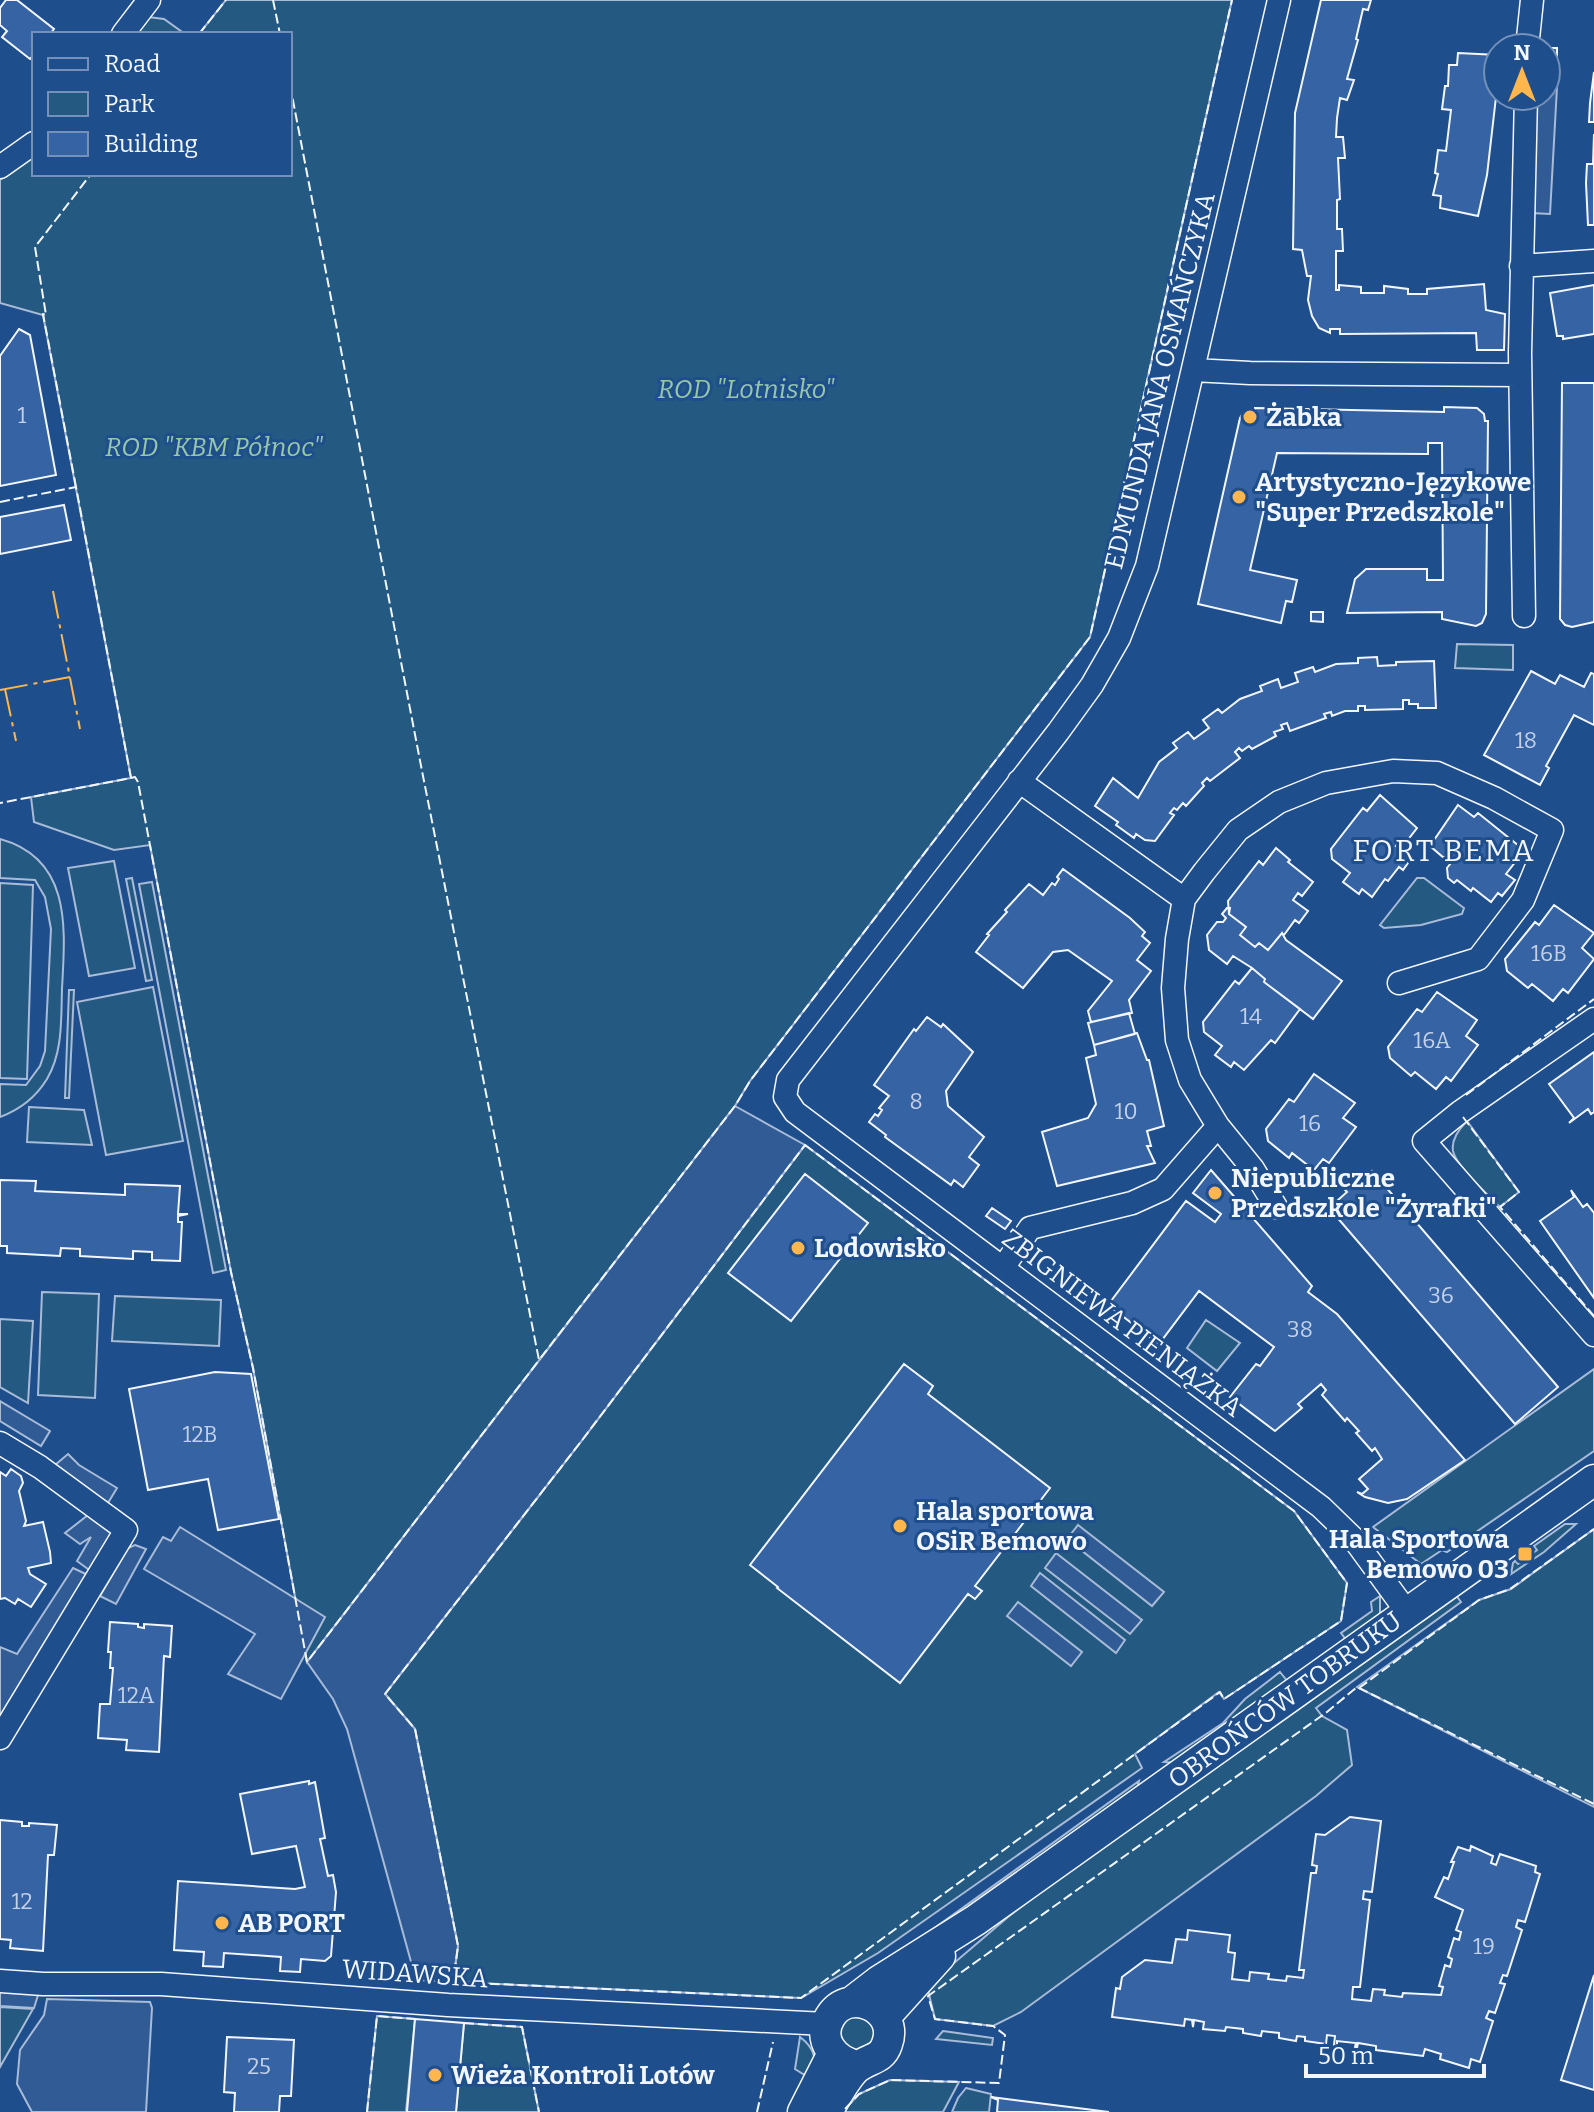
<svg xmlns="http://www.w3.org/2000/svg" width="1594" height="2112" font-family="Bitter,serif">
	<rect width="100%" height="100%" fill="#1f4e8c"/>
	<path fill="#245a82" stroke="#a8bbd7" stroke-width="2" d="M226 0H1232L1090 637 750 1081 735 1106 307 1662 253 1368 231 1272 150 845 114 850 34 822 31 797 131 778 43 315 0 303V180L34 156V174H290V34H199Z
		M148 17 164 19 185 34H135Z
		M1457 644 1513 645V670L1455 668Z
		M0 839C73 859 65 931 62 989 61 1019 63 1052 47 1079 36 1097 19 1110 0 1117V1084L26 1085 40 1066 45 1051 51 929 45 897 35 880 0 878Z
		M114 861 135 968 89 976 68 868Z
		M132 878 152 980 146 981 126 879Z
		M1417 878H1424L1464 908 1462 914 1421 925 1384 928 1380 925Z
		M152 882 226 1270 213 1273 139 884Z
		M0 883 33 885 27 1079 0 1078Z
		M153 987 183 1141 106 1155 77 1002Z
		M69 990H74L69 1098H65Z
		M29 1107 84 1110 92 1145 27 1142Z
		M1467 1121 1519 1192 1500 1207C1488 1195 1456 1166 1453 1151 1451 1139 1459 1129 1467 1121Z
		M805 1145 1294 1511 1347 1583 1341 1621 1224 1699 1219 1692 1135 1754 1142 1768 878 1953 801 1998 453 1982 458 1946 415 1729 385 1694 583 1439Z
		M42 1292 99 1294 95 1398 38 1395Z
		M115 1296 221 1300 219 1346 112 1341Z
		M0 1319 33 1321 28 1403 0 1387Z
		M1206 1320 1240 1343 1217 1371 1187 1348Z
		M1594 1369V1451L1447 1552 1442 1550 1421 1564 1373 1527Z
		M1565 1524H1576L1544 1552 1511 1574 1513 1563 1515 1561 1518 1564 1537 1550 1534 1546Z
		M1594 1529V1807L1357 1687 1479 1600 1511 1589Z
		M1455 1594 1461 1602 1316 1708 1322 1716 1347 1730 1352 1765 1316 1796 1021 2012 993 2026 935 2019 927 1986 1008 1917 1069 1870 1315 1697Z
		M1380 1596V1615L1347 1641 1341 1633 1372 1611 1371 1602Z
		M1280 1672 1288 1682 1177 1763 1164 1762 1223 1723 1245 1699Z
		M1139 1781 1136 1793 895 1964 893 1958Z
		M0 2007 33 2009 0 2067Z
		M850 2014 873 2019 876 2043 854 2053 839 2038 840 2025Z
		M377 2016 415 2019 406 2112H367Z
		M464 2023 522 2027 539 2112H456Z
		M943 2031 993 2038 992 2045 936 2039Z
		M800 2037C816 2049 817 2060 811 2079L795 2069Z
		M890 2080 959 2082 943 2112H836L847 2107 859 2094Z
		M966 2088 991 2094 989 2112H952L958 2098Z"/>
	<path fill="#305b95" stroke="#a8bbd7" stroke-width="2" d="M1546 68 1558 69 1550 214 1531 213 1537 96H1546Z
		M735 1106 805 1145 583 1439 385 1694 415 1729 458 1946 453 1982 416 1980 347 1729 333 1699 307 1662Z
		M0 1401 50 1431 41 1446 0 1421Z
		M68 1454 79 1465 117 1488 108 1503 70 1481 55 1465Z
		M88 1515 111 1533 112 1536 92 1572 77 1561 91 1537 80 1544 65 1533Z
		M1078 1525 1164 1592 1152 1606 1067 1539Z
		M180 1527 325 1617 281 1699 228 1674 255 1634 144 1569 163 1537 171 1541Z
		M135 1545 146 1549 116 1604 100 1596 128 1548Z
		M1056 1553 1142 1620 1130 1634 1045 1568Z
		M73 1568 90 1576 0 1724V1647L17 1654Z
		M1040 1573 1125 1640 1116 1653 1031 1586Z
		M1018 1602 1082 1652 1071 1666 1007 1616Z
		M0 1989 39 1992 34 2008 0 2006Z
		M47 1999 150 2002 152 2008 146 2112H32L17 2084 20 2050 44 2015Z"/>
	<path fill="#3563a3" stroke="#f2f6ff" stroke-width="2" d="M6 0H17L54 29 50 34H34V55L30 59 2 37 7 31 0 25V8Z
		M1321 0H1371L1368 10 1363 9 1356 39 1358 40 1347 79 1354 80 1347 100 1340 98 1337 118 1336 137H1343L1345 158H1338L1340 199 1337 200V229H1342L1343 251H1336V290H1339V285L1361 287V293H1384V286L1408 289V294H1427V289L1484 284 1486 310 1505 314 1504 350H1477L1476 333 1340 334V329H1330V333L1319 328 1312 316 1308 300 1311 276H1307L1302 250 1293 249 1295 113Z
		M1546 48H1557V69H1546Z
		M1458 53 1498 55 1496 97 1487 175 1478 216 1440 208 1441 196 1433 195 1438 174 1435 173 1438 150 1446 151 1451 110 1442 109 1445 86H1448L1449 65H1457Z
		M1594 72V122H1589L1590 103Z
		M1594 134V225H1588L1586 183 1587 164H1593Z
		M1594 285V334L1563 339V336H1557L1550 293Z
		M19 329 30 335 56 475 0 486V356Z
		M1562 383H1594V622L1572 627 1565 625 1560 619Z
		M1444 407 1477 408 1484 414 1485 421H1488L1486 614 1482 623 1476 626 1442 619V612L1347 613 1355 579 1366 569H1427V580H1443L1442 443H1428V454L1277 453 1250 570 1297 580 1292 602 1286 601 1281 623 1198 604 1240 418 1244 412 1255 410V408L1444 412Z
		M64 505 71 540 0 554V517Z
		M1311 612H1323V622L1311 621Z
		M1377 657 1378 666 1396 665V662L1434 661 1436 708H1418V704H1409V700H1403V709L1365 710V706H1358V711H1345L1332 716 1331 712 1324 714 1326 718 1290 731 1287 723 1281 725 1283 729 1274 732 1276 736 1252 749 1249 746 1242 751 1239 748 1235 752 1240 758 1210 781 1207 778 1202 783 1204 786 1186 806 1183 803 1177 810 1174 808 1170 813 1174 815 1155 841 1145 840 1136 834 1134 838 1116 825 1118 822 1095 806 1113 778 1138 798 1159 762 1177 748 1173 743 1188 732 1194 739 1209 728 1203 720 1218 709 1222 713 1240 699 1262 691 1260 686 1278 679 1281 688 1298 682 1295 673 1313 667 1315 672 1336 664 1358 663V658Z
		M1531 671 1555 684 1560 675 1584 687 1591 673 1594 674V725L1574 715 1546 766 1549 768 1540 785 1484 755Z
		M1380 795 1417 828 1406 842 1402 839 1396 846 1407 854 1408 863 1403 870 1399 867 1388 881 1385 879 1372 897 1362 889 1359 894 1343 882 1350 873 1332 859 1331 849 1363 808 1367 811Z
		M1458 805 1474 817 1478 813 1519 846 1520 856 1506 874 1515 880 1502 896 1498 893 1491 902 1473 888 1471 891 1457 880 1454 883 1448 878 1447 868 1454 859 1448 853 1444 858 1430 846Z
		M1276 848 1290 860 1288 862 1313 882 1302 896 1298 893 1293 900 1308 911 1299 923 1295 920 1284 935 1282 933 1268 950 1259 943 1255 947 1240 935 1246 927 1229 914 1228 901 1259 861 1263 865Z
		M1063 869 1130 918 1145 932 1142 936 1150 943 1137 960 1151 971 1129 1000 1132 1013 1091 1022 1088 1011 1112 981 1068 950 1053 952 1023 988 976 952 989 935 987 934 1007 912 1005 910 1029 884 1043 895 1052 883 1055 885 1059 879 1057 877Z
		M1554 905 1594 933 1582 948 1594 959 1568 993 1563 989 1553 1001 1532 984 1528 988 1507 971 1505 959 1535 922 1539 925Z
		M1227 908H1230L1229 914 1246 927 1240 935 1255 947 1259 943 1268 950 1282 933 1286 940 1342 981 1313 1019 1264 982 1265 979 1252 968 1233 956 1227 964 1209 950 1207 935 1217 922H1223L1226 918 1222 914Z
		M1252 968 1265 979 1264 982 1300 1009 1275 1043 1271 1040 1244 1070 1234 1062 1231 1067 1215 1055 1222 1046 1204 1032 1203 1022 1235 981 1239 984Z
		M1437 992 1477 1020 1466 1036 1478 1045 1451 1081 1446 1077 1436 1089 1415 1072 1411 1076 1390 1058 1388 1047 1417 1009 1422 1012Z
		M1129 1013 1135 1034 1094 1045 1088 1023Z
		M927 1017 941 1027 943 1024 973 1052 946 1091 948 1106 984 1137 969 1157 979 1165 963 1187 954 1180 951 1185 885 1137 886 1135 869 1122 875 1114 878 1116 882 1110 879 1108 889 1096 874 1085 914 1029 916 1031Z
		M1137 1033 1147 1060H1149L1164 1126 1147 1131 1151 1146H1147L1155 1163 1057 1186 1042 1132 1088 1118 1096 1104 1086 1058 1096 1055 1094 1045Z
		M1594 1052V1112L1591 1114 1588 1109 1569 1123 1574 1118 1549 1084Z
		M1314 1074 1355 1103 1343 1118 1356 1127 1329 1163 1323 1159 1314 1170 1292 1153 1289 1158 1268 1141 1266 1129 1289 1099 1294 1102Z
		M1211 1170 1312 1286 1308 1292 1337 1314 1465 1460 1407 1499 1388 1503 1365 1497 1357 1492 1362 1494 1368 1489 1359 1479 1382 1459 1375 1448 1372 1451 1356 1433 1359 1431 1347 1418 1345 1421 1322 1395 1326 1390 1321 1384 1298 1404 1302 1408 1275 1431 1230 1397 1256 1364 1260 1366 1274 1347 1199 1291 1159 1344 1108 1305 1186 1201 1215 1222 1221 1214 1193 1193Z
		M1372 1171 1558 1387 1515 1424 1329 1208 1347 1192 1345 1190 1350 1184 1358 1183Z
		M805 1174 868 1223 791 1321 728 1273Z
		M0 1180 36 1181 35 1191 125 1195V1184L180 1186 178 1214H188L178 1216V1222H182L180 1261 152 1260V1252L133 1251V1259L80 1256V1249L61 1248 60 1256 7 1253V1246H0Z
		M1571 1190 1583 1207 1587 1204 1594 1213V1298L1540 1221 1574 1197Z
		M992 1208 1011 1221 1005 1229 986 1216Z
		M904 1364 933 1386 928 1394 1050 1488 975 1586 982 1591 975 1599 968 1594 900 1683 777 1588 778 1587 750 1565Z
		M215 1372 251 1374 279 1519 218 1530 208 1479 148 1490 129 1389Z
		M11 1469 21 1476 23 1483 19 1491 26 1521 24 1526 43 1522 50 1552 51 1563 28 1568 30 1574 46 1584 31 1607 18 1599 15 1604 5 1598 0 1599V1472L6 1476Z
		M110 1622 138 1624V1627L144 1628V1624L172 1626 170 1657 164 1656 159 1752 126 1750 127 1740 98 1738 100 1704H110L113 1668H110L111 1652H108Z
		M309 1781V1784L315 1782 325 1838 320 1839 328 1876 333 1875 336 1892 331 1956 325 1961 301 1959 300 1972 280 1971 281 1957 224 1953 223 1967 203 1966 204 1952 174 1950 178 1881 295 1889 305 1887 296 1846 252 1854 240 1794Z
		M1350 1817 1381 1821 1372 1892 1364 1891 1363 1899 1370 1900 1360 1987H1353L1352 1999 1371 2001 1373 1989 1385 1990 1384 1995 1402 1997 1403 1993 1441 1995 1443 1987 1439 1986 1445 1965 1450 1967 1452 1959 1448 1957 1454 1938 1459 1940 1461 1932 1456 1930 1463 1910 1435 1897 1444 1877 1448 1879 1454 1862H1451L1458 1847 1470 1851 1471 1846 1493 1856 1491 1863 1496 1865 1500 1854 1536 1866 1535 1872 1540 1874 1525 1922 1518 1920 1516 1927 1522 1930 1507 1976 1503 1975 1500 1983 1505 1984 1495 2013 1489 2011 1486 2018 1493 2021 1480 2062 1471 2059 1469 2068 1440 2059 1441 2054 1425 2049 1423 2056 1376 2050V2046L1358 2043 1357 2048 1355 2047 1356 2043 1337 2041V2045H1334L1335 2036 1327 2035 1326 2044 1305 2041V2037L1297 2036 1296 2041 1279 2038V2033L1262 2031 1261 2036 1243 2033V2029L1226 2027 1225 2031 1203 2029 1204 2022 1194 2020 1193 2027 1192 2020 1185 2019 1184 2026 1112 2017 1116 1988 1120 1989 1122 1977 1145 1960 1172 1963 1176 1939 1187 1940 1188 1930 1230 1935 1228 1952 1235 1953 1232 1979 1249 1981 1250 1972 1269 1974 1268 1979 1286 1981 1287 1976 1303 1978 1304 1970H1299L1311 1873H1316L1317 1866 1312 1865 1316 1834 1325 1835Z
		M0 1820 22 1822V1826H29V1823L57 1825 54 1855H48L43 1951 10 1948 11 1940 0 1939Z
		M1594 1975V2090L1561 2080Z
		M415 2019 464 2023 456 2112H407Z
		M227 2037 294 2040 291 2096H280L279 2112H234L235 2093 224 2092Z
		M991 2097 1022 2101 1109 2112H997L998 2100Z"/>
	<g fill="none" stroke-linecap="round" stroke-linejoin="round">
		<g stroke="#f2f6ff" stroke-width="25">
			<path id="street" d="M1279 0 1147 566 1119 638 1092 685 1058 732 788 1080 785 1097 795 1112 1321 1507 1353 1538 1407 1612
				M123 34 149 0
				M1527 48 1532 0
				M0 167 34 143
				M1521 266 1594 261
				M1193 370 1250 373 1520 375
				M1524 616 1520 353 1526 96
				M1019 781 1184 899
				M1594 1019 1460 1112 1424 1141 1594 1335
				M1276 1207 1253 1169 1218 1126 1190 1080 1177 1040 1173 988 1177 939 1184 899 1204 872 1238 830 1279 802 1326 783 1393 771 1437 773 1494 798 1552 830 1523 900 1478 959 1399 983
				M1003 1268 1030 1228 1132 1203 1163 1189 1218 1126
				M0 1443 40 1467 126 1530 0 1738
				M0 1981 43 1984H161L448 2005 826 2024"/>
		</g>
		<g stroke="#f2f6ff" stroke-width="33">
			<path id="secondary" d="M853 2001 879 1981 976 1920 1594 1480
				M885 2017 940 1956
				M803 2112 832 2055
				M827 2112C834 2100 848 2073 859 2066 871 2058 882 2059 887 2044 900 2009 849 1985 830 2017 816 2040 835 2062 858 2066"/>
		</g>
		<use href="#street" stroke="#1f4e8c" stroke-width="22"/>
		<use href="#secondary" stroke="#1f4e8c" stroke-width="30"/>
		<path stroke="#f2f6ff" stroke-width="2" stroke-dasharray="10 4" stroke-linecap="butt" d="M273 0 280 34
			M199 34 226 0
			M290 85 422 771 539 1360 735 1106 750 1081 1090 637 1232 0
			M76 487 43 314 46 315 35 247 91 174
			M0 502 76 487 131 778 0 803
			M131 778 135 777 138 782 231 1272 253 1368 307 1662 540 1359
			M1466 1095 1594 999
			M1463 1117 1519 1192 1500 1207 1594 1316
			M805 1145 1294 1511 1347 1583 1341 1621 1224 1699 1220 1692 801 1998 453 1982 458 1946 415 1729 385 1694 583 1439Z
			M1359 1688 1479 1600 1510 1589 1594 1529
			M464 2023 522 2027 539 2112
			M845 2109 859 2094 890 2080 999 2083 1005 2035 993 2026 935 2019 928 1996 1327 1712 1357 1687 1594 1804
			M367 2112 377 2016 415 2019
			M757 2112 773 2042"/>
		<path stroke="#ffb74d" stroke-width="2" stroke-dasharray="28 6 4 6" stroke-linecap="butt" d="M53 591 80 729
			M5 689 16 741
			M0 690 70 677"/>
	</g>
	<g fill="#ffb74d" stroke="#1f4e8c" stroke-width="3">
		<circle cx="1250" cy="417" r="8"/>
		<circle cx="1239" cy="497" r="8"/>
		<circle cx="1215" cy="1193" r="8"/>
		<circle cx="798" cy="1248" r="8"/>
		<circle cx="900" cy="1526" r="8"/>
		<rect x="1517" y="1546" width="16" height="16" rx="4"/>
		<circle cx="222" cy="1923" r="8"/>
		<circle cx="435" cy="2075" r="8"/>
	</g>
	<g text-anchor="middle" dominant-baseline="central" stroke-width="6" stroke-linejoin="round" paint-order="stroke">
		<g font-size="22" fill="#c3d1e8">
			<text x="22" y="415">1</text>
			<text x="1526" y="740">18</text>
			<text x="1549" y="953">16B</text>
			<text x="1251" y="1016">14</text>
			<text x="1432" y="1040">16A</text>
			<text x="916" y="1101">8</text>
			<text x="1126" y="1111">10</text>
			<text x="1310" y="1123">16</text>
			<text x="1441" y="1295">36</text>
			<text x="1300" y="1329">38</text>
			<text x="200" y="1434">12B</text>
			<text x="136" y="1695">12A</text>
			<text x="22" y="1901">12</text>
			<text x="1484" y="1946">19</text>
			<text x="259" y="2066">25</text>
		</g>
		<g font-size="26" fill="#f2f6ff" stroke="#1f4e8c">
			<text transform="translate(1160 381) rotate(-76)">EDMUNDA JANA OSMAŃCZYKA</text>
			<text transform="translate(1122 1323) rotate(37)">ZBIGNIEWA PIENIĄŻKA</text>
			<text transform="translate(1285 1700) rotate(-36)">OBROŃCÓW TOBRUKU</text>
			<text transform="translate(415 1974) rotate(4)">WIDAWSKA</text>
		</g>
		<g font-size="26" font-style="italic" fill="#97c8a6" stroke="#1f4e8c">
			<text x="746" y="389">ROD "Lotnisko"</text>
			<text x="214" y="447">ROD "KBM Północ"</text>
		</g>
		<g font-size="26" font-weight="bold" fill="#f2f6ff" stroke="#1f4e8c" text-anchor="start">
			<text x="1266" y="417">Żabka</text>
			<text x="1255" y="482">Artystyczno-Językowe<tspan x="1255" dy="30">"Super Przedszkole"</tspan></text>
			<text x="1231" y="1178">Niepubliczne<tspan x="1231" dy="30">Przedszkole "Żyrafki"</tspan></text>
			<text x="814" y="1248">Lodowisko</text>
			<text x="916" y="1511">Hala sportowa<tspan x="916" dy="30">OSiR Bemowo</tspan></text>
			<text x="1509" y="1539" text-anchor="end">Hala Sportowa<tspan x="1509" dy="30">Bemowo 03</tspan></text>
			<text x="238" y="1923">AB PORT</text>
			<text x="451" y="2075">Wieża Kontroli Lotów</text>
		</g>
		<g font-size="30" letter-spacing="2" fill="#f2f6ff" stroke="#1f4e8c">
			<text x="1444" y="851">FORT BEMA</text>
		</g>
	</g>
	<rect x="32" y="32" width="260" height="144" fill="#1f4e8c" stroke="#7391ba" stroke-width="2"/>
	<rect x="48" y="58" width="40" height="12" fill="#1f4e8c" stroke="#7391ba" stroke-width="2"/>
	<text x="104" y="72" font-size="24" fill="#f2f6ff">Road</text>
	<rect x="48" y="92" width="40" height="24" fill="#245a82" stroke="#7391ba" stroke-width="2"/>
	<text x="104" y="112" font-size="24" fill="#f2f6ff">Park</text>
	<rect x="48" y="132" width="40" height="24" fill="#3563a3" stroke="#7391ba" stroke-width="2"/>
	<text x="104" y="152" font-size="24" fill="#f2f6ff">Building</text>
	<g transform="translate(1522 72)"><circle r="38" fill="#1f4e8c" stroke="#7391ba" stroke-width="2"/>
	<path d="M0-6L14 30L0 20L-14 30Z" fill="#ffb74d"/>
	<text y="-12" font-size="22" font-weight="bold" text-anchor="middle" fill="#f2f6ff">N</text>
	</g>
	<path d="M1306 2064v12h178v-12" fill="none" stroke="#f2f6ff" stroke-width="4"/>
	<text x="1318" y="2064" font-size="24" fill="#f2f6ff" stroke="#1f4e8c" stroke-width="6" paint-order="stroke">50 m</text>
</svg>
